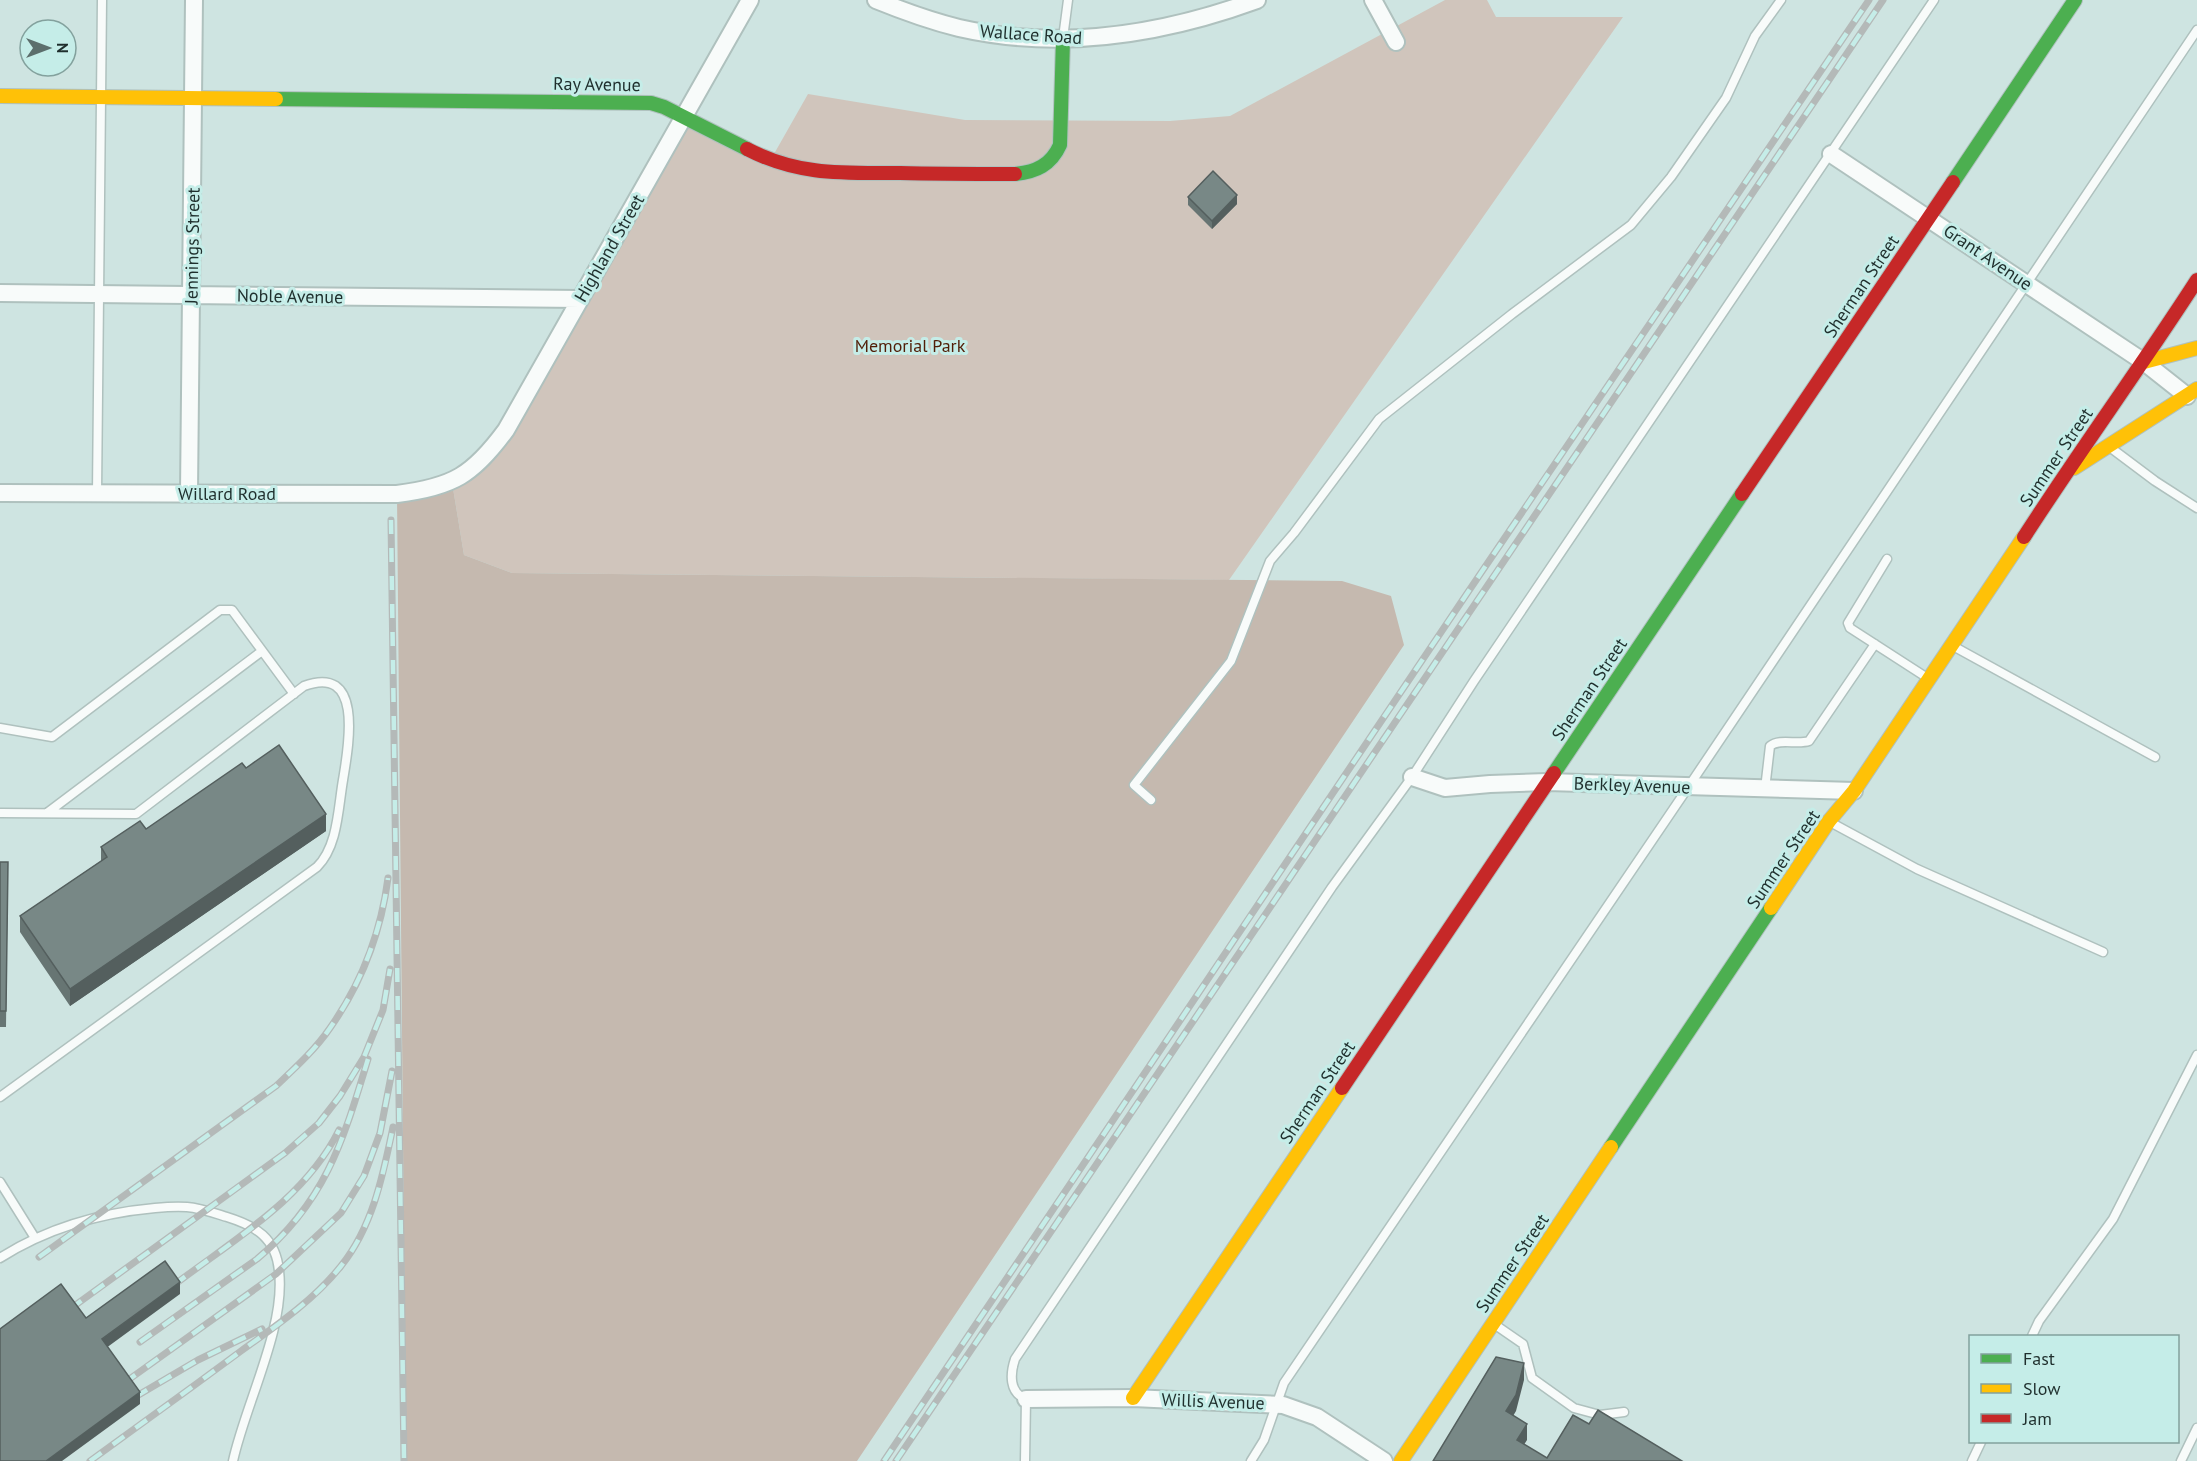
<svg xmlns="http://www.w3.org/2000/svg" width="2197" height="1461" font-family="'PT Sans',sans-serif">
	<rect width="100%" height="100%" fill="#cee4e1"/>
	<path fill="#d0c5bc" d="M1445 0H1487L1496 17H1623L1229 580 512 573 464 555 452 482 488 453 683 117 770 161 808 94 965 120 1170 121 1230 116Z"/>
	<path fill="#c5b9af" d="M452 482 464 555 512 573 1342 581 1391 596 1404 645 857 1461H406L397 494Z"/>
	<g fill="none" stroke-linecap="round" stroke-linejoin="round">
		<g stroke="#afc1be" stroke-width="11">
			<path id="lane" d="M1063 38 1068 0
				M2111 448 2155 481 2197 508
				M97 493 102 0
				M1887 559 1848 623 1850 628 1929 679
				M1953 646 2155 757
				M0 728 52 737 220 610H232L294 694
				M1765 789 1770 746C1780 738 1797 745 1809 741L1875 644
				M1151 800 1134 785 1231 661 1270 561 1294 533 1379 419 1512 314 1631 225 1671 177 1726 98 1755 36 1781 0
				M0 813 136 814 304 686C365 663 348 749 343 780 338 809 338 846 317 867L0 1097
				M47 813 262 651
				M1830 822 1917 869 2103 952
				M0 1182 35 1238
				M0 1258C47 1228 100 1213 155 1208 165 1207 176 1206 187 1207 200 1208 214 1213 227 1217 256 1226 276 1238 279 1271 286 1327 245 1405 233 1461
				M1494 1324 1523 1344 1532 1378 1574 1408 1600 1415 1624 1412
				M2032 1336 2039 1321 2113 1219 2197 1055
				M1025 1461 1026 1399C1009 1393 1010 1374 1015 1359L1332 887 1412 777 1474 681 1934 0
				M1251 1461 1264 1440 1284 1383 1689 786 2197 30
				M1972 1461 1981 1442
				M2181 1461 2197 1428"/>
		</g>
		<g stroke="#afc1be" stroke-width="20">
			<path id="street" d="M876 0C903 11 931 21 959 28 1060 51 1161 35 1257 0
				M1373 0 1396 42
				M1831 154 2144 362 2187 396
				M0 293 580 299
				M189 492 194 0
				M0 493 397 494C453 487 473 475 506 430L750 0
				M1412 777 1445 788 1490 784 1547 782 1854 791
				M1026 1399 1133 1398 1283 1405 1317 1417 1384 1461"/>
		</g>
		<g stroke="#afc1be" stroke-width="16">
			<path id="fast" d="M276 99 651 103 664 107 747 149
				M1015 174C1036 172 1051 165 1060 145L1063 39
				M1953 182 2075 0
				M1554 773 1742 494
				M1611 1147 1771 908"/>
		</g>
		<g stroke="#afc1be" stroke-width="16">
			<path id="slow" d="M0 96 276 99
				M2144 362 2197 348
				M2074 468 2197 389
				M1771 908 1829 821 1854 791 2024 537
				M1133 1398 1342 1088
				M1401 1461 1611 1147"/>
		</g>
		<g stroke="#afc1be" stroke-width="16">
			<path id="jam" d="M747 149C799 176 844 173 900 173 938 174 977 174 1015 174
				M1742 494 1953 182
				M2024 537C2080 450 2141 367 2197 280
				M1342 1088 1554 773"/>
		</g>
		<use href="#lane" stroke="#f8fbfa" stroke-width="8"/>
		<use href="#street" stroke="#f8fbfa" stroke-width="16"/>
		<use href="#fast" stroke="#4caf50" stroke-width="14"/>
		<use href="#slow" stroke="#ffc107" stroke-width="14"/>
		<use href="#jam" stroke="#c62828" stroke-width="14"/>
		<g stroke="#b4b9b8" stroke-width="7">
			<path id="rail" d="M391 520 404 1461
				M39 1257 276 1086C295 1068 315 1050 330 1028 361 984 381 932 388 878
				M174 1285C233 1240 305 1199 339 1130
				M70 1309 285 1153 319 1123 340 1096 364 1057 383 1010 390 969
				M140 1342 257 1259C326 1201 343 1141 368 1059
				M124 1383 276 1274 341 1213 364 1176 380 1133 392 1071
				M135 1397 198 1360 262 1329
				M90 1461C141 1424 191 1388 241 1351 276 1326 314 1300 341 1266 373 1226 383 1175 393 1127
				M884 1461 1466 595 1869 0
				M896 1461 1883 0"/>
		</g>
		<use href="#rail" stroke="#c5ede8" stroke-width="4.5" stroke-dasharray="14" stroke-linecap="butt"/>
	</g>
	<path fill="#677573" d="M1188 197 1237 204 1212 229 1188 205Z
		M246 768 326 831 70 1006 20 932V916L101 861V847L146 829Z
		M0 862H8L6 1027H0Z"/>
	<path fill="#545f5e" d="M1237 195V204L1212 229V221Z
		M326 814V831L70 1006V989Z
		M180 1282V1294L102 1351V1339Z
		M1524 1363V1380L1516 1411 1506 1428V1411Z
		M140 1392V1404L62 1461H46Z
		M1527 1424V1440L1517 1456V1440Z"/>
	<path fill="#788886" stroke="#545f5e" stroke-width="1.5" d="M1213 171 1237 195 1212 221 1188 197Z
		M279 745 326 814 70 989 20 916 107 857 101 847 140 821 146 829 242 763 246 768Z
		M0 862H8L6 1011H0Z
		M165 1261 180 1282 102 1339 140 1392 46 1461H0V1329L61 1284 86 1318Z
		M1496 1357 1524 1363 1516 1395 1506 1411 1527 1424 1517 1440 1547 1458 1573 1415 1589 1424 1598 1410 1682 1461H1433Z"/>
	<g text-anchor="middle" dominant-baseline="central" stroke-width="6" stroke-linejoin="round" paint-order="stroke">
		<g font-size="18" fill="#1f2f2d" stroke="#c5ede8">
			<text transform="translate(1031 34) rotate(4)">Wallace Road</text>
			<text transform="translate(597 84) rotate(1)">Ray Avenue</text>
			<text transform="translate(192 246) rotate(-89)">Jennings Street</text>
			<text transform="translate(609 248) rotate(-60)">Highland Street</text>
			<text transform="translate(1988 257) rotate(34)">Grant Avenue</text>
			<text transform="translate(1861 286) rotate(-56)">Sherman Street</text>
			<text transform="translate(290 296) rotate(1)">Noble Avenue</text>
			<text transform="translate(2056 457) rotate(-56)">Summer Street</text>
			<text x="227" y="493">Willard Road</text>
			<text transform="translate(1589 689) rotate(-56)">Sherman Street</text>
			<text transform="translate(1632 785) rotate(2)">Berkley Avenue</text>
			<text transform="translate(1783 859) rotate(-56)">Summer Street</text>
			<text transform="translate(1317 1092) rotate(-56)">Sherman Street</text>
			<text transform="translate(1512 1263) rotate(-56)">Summer Street</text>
			<text transform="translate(1213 1401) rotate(2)">Willis Avenue</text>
		</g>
		<g font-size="18" fill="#511e08" stroke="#c5ede8">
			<text x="910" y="345">Memorial Park</text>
		</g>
	</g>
	<rect x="1969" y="1335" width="210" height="108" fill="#c5ede8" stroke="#83a19d" stroke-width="1.5"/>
	<rect x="1981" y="1354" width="30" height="9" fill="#4caf50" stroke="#83a19d" stroke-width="1.5"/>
	<text x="2023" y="1365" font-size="18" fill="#1f2f2d">Fast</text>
	<rect x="1981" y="1384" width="30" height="9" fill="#ffc107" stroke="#83a19d" stroke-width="1.5"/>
	<text x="2023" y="1395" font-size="18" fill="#1f2f2d">Slow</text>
	<rect x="1981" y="1414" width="30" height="9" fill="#c62828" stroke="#83a19d" stroke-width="1.5"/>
	<text x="2023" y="1425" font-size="18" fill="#1f2f2d">Jam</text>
	<g transform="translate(48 48) rotate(90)"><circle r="28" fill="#c5ede8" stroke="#83a19d" stroke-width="1.5"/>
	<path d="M0-4.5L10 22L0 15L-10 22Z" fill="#5c6e6c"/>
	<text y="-9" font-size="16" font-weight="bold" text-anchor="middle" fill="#1f2f2d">N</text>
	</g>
</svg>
